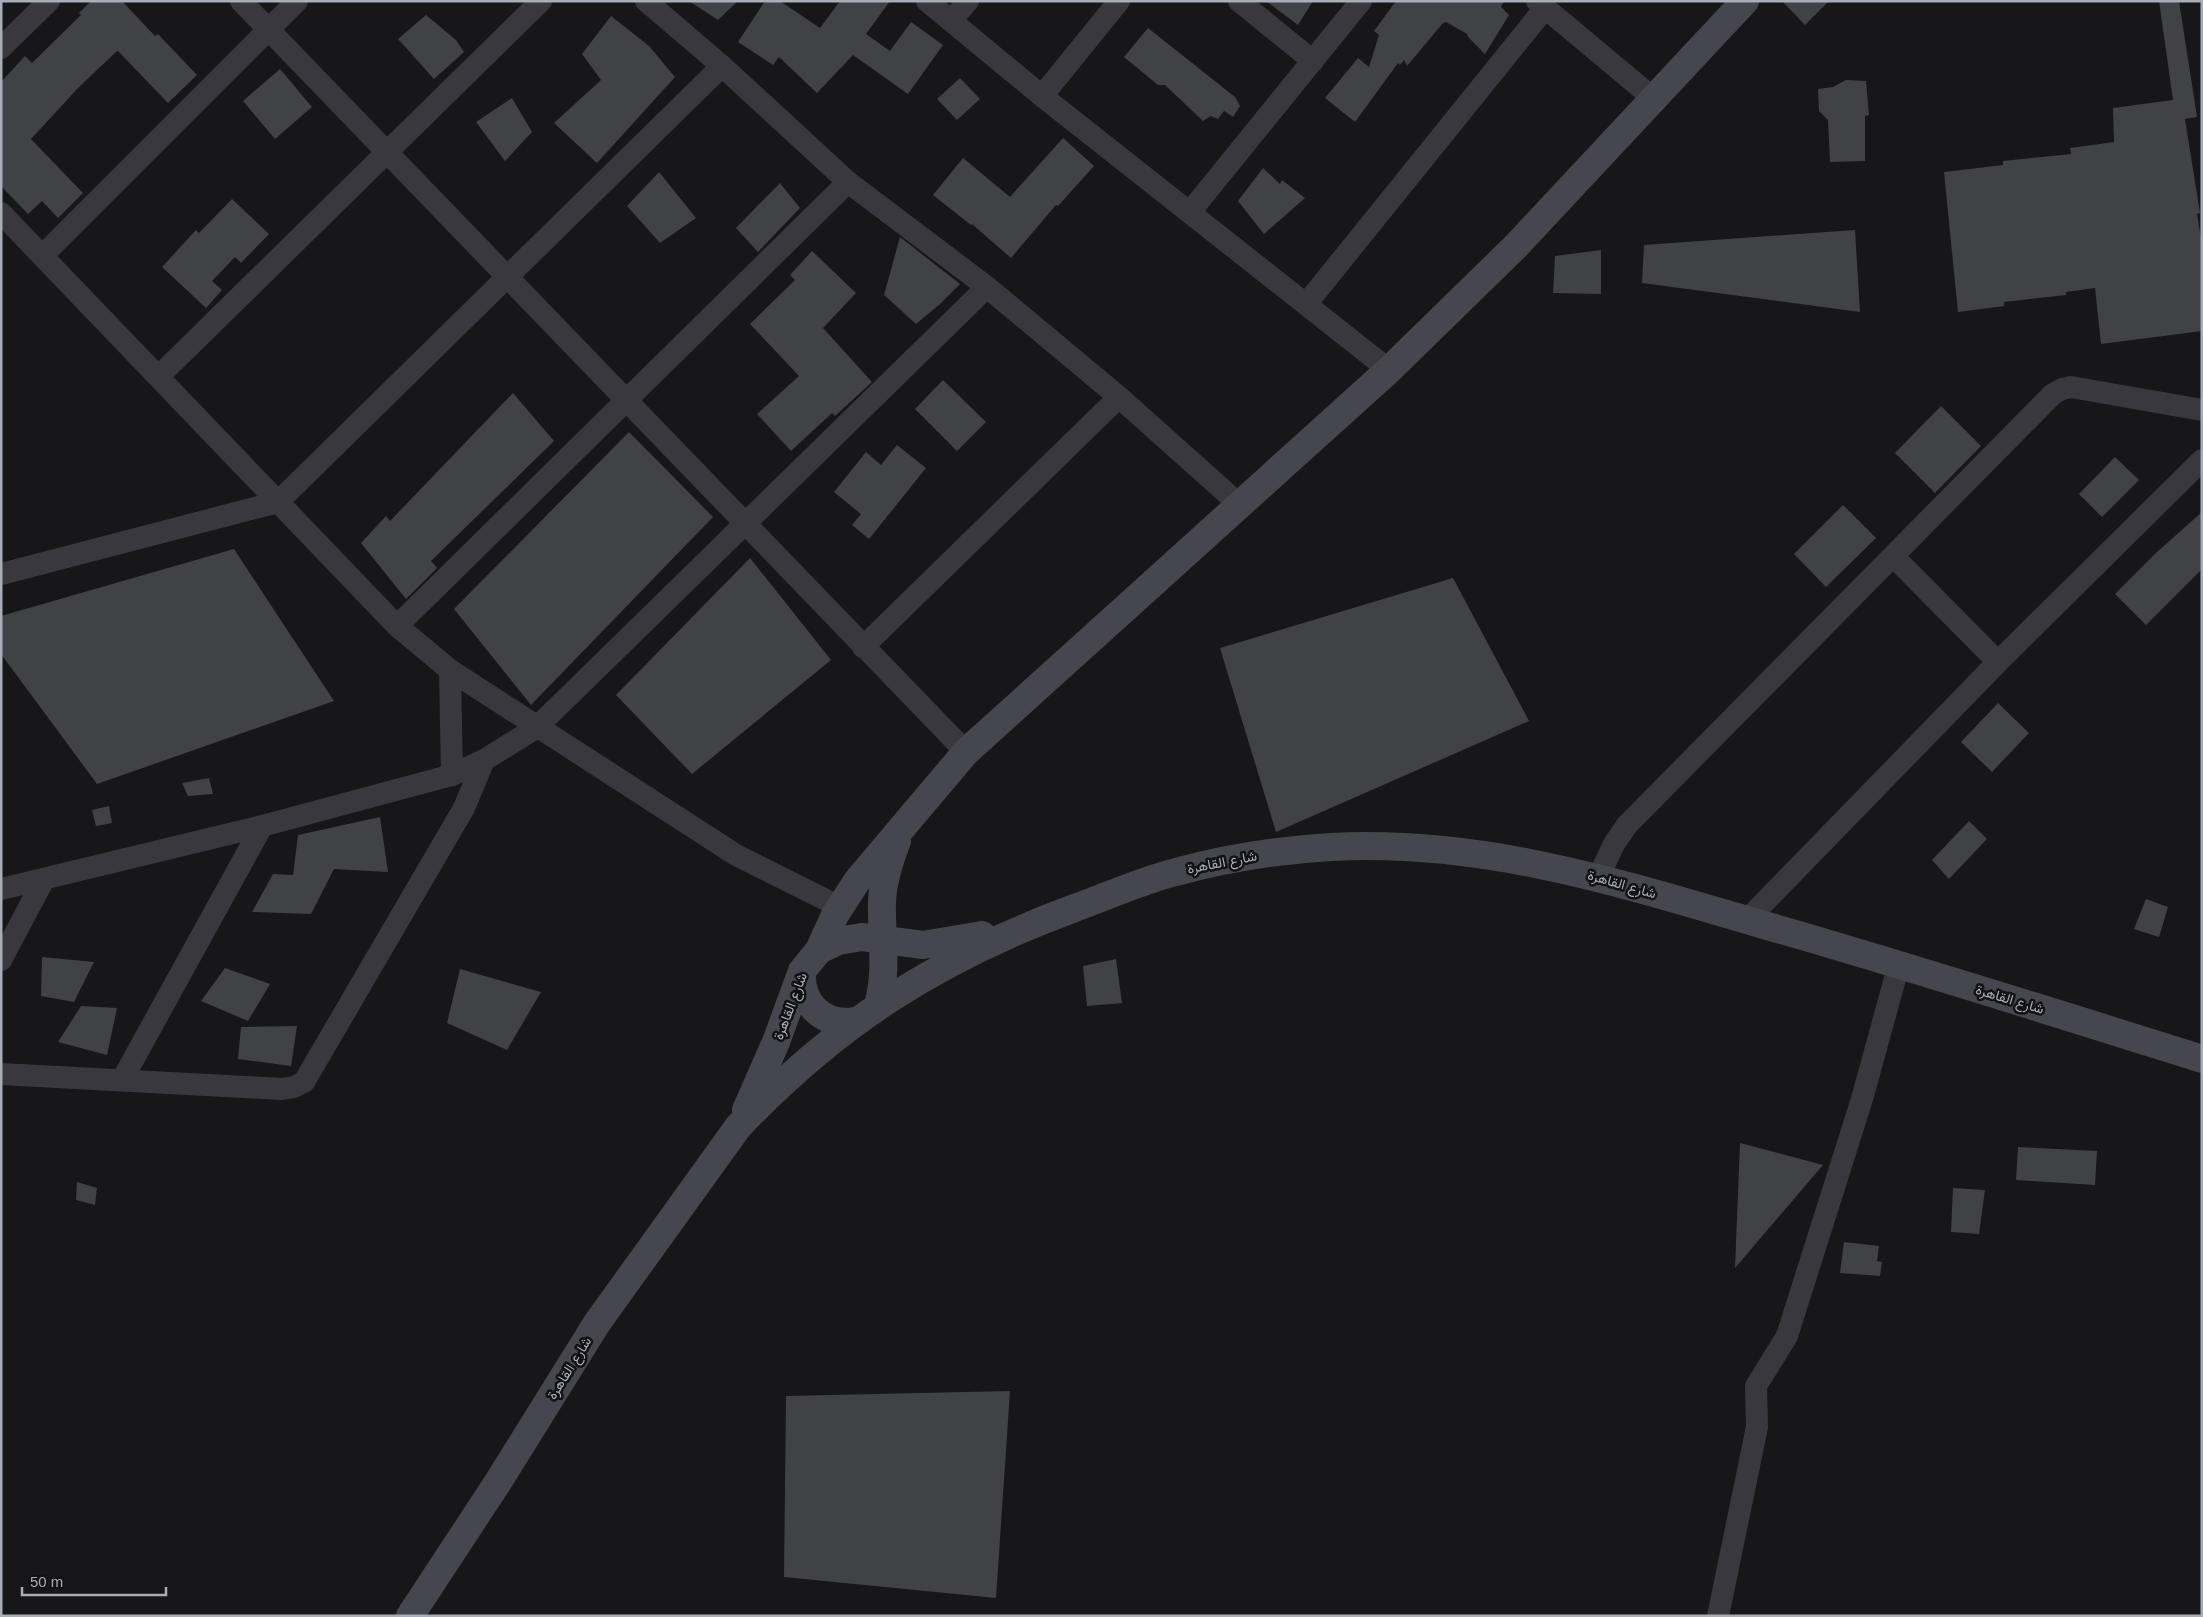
<svg xmlns="http://www.w3.org/2000/svg" width="2203" height="1617" font-family="Arial,Vazirmatn,sans-serif">
	<rect width="100%" height="100%" fill="#171719"/>
	<path fill="#414246" d="M91 1H122L155 36 158 34 197 75 168 103 118 51 116 52 79 87 31 139 83 193 58 218 42 201 28 214 1 186V82L25 56 32 63 81 15 79 13Z
		M689 1H738L718 20Z
		M765 1H780L820 28 840 1H890L866 34 890 51 911 22 943 45 908 94 853 55 817 93 779 57 773 65 738 42Z
		M1266 1H1313L1298 25Z
		M1396 1H1504L1501 7 1509 15 1485 54 1468 37 1467 34 1446 22 1443 23 1407 66 1404 60 1400 65 1398 63 1355 122 1325 98 1358 58 1369 67 1379 35 1374 31Z
		M1782 1H1829L1805 25Z
		M2159 1H2179L2197 117 2185 119 2200 213 2197 214 2202 245V331L2101 344 2095 288 2066 292V295L2004 302V306L1958 312 1944 172 2003 165V161L2071 154 2070 148 2114 142 2113 108 2173 100Z
		M426 15 456 40 464 52 434 79 398 39Z
		M611 16 649 46 675 77 597 163 554 123 601 80 582 54Z
		M1148 28 1235 97 1240 106 1233 117 1224 111 1218 119 1211 116 1203 121 1165 85H1158L1124 57Z
		M280 69 312 107 275 139 243 101Z
		M960 78 980 99 957 120 937 99Z
		M1846 80 1866 81 1869 115 1865 116V161L1830 162 1828 120 1819 111 1818 89 1833 87Z
		M512 98 532 132 505 161 476 122Z
		M1063 138 1094 166 1058 206 1056 205 1011 258 972 224 971 225 933 195 963 158 1010 197Z
		M1263 168 1280 184 1282 180 1305 198 1264 234 1238 201Z
		M659 172 696 218 660 243 627 206Z
		M780 183 800 208 758 252 736 228Z
		M232 199 269 234 241 263 235 257 212 281 222 290 206 308 162 267 196 230 199 233Z
		M1855 230 1860 312 1642 283 1644 245Z
		M900 237 960 284 939 305 916 324 884 295Z
		M1601 250V294L1553 293 1555 256Z
		M812 251 856 293 823 328 872 382 835 416 832 413 791 451 757 414 799 376 750 324 795 280 790 275Z
		M943 380 986 422 957 451 915 409Z
		M513 393 554 441 431 561 437 568 406 599 361 543 386 516 390 521Z
		M1941 406 1981 446 1935 493 1895 453Z
		M629 432 713 517 531 705 454 609Z
		M897 445 926 468 869 539 852 525 861 514 834 492 866 452 881 465Z
		M2115 457 2139 480 2102 517 2079 494Z
		M1843 505 1876 538 1826 587 1794 554Z
		M2202 512V569L2146 625 2115 594 2157 552Z
		M234 549 334 701 97 784 1 654V616Z
		M750 558 831 660 692 774 616 695Z
		M1453 578 1529 721 1276 832 1220 648Z
		M1998 703 2029 733 1992 772 1961 742Z
		M209 778 213 794 188 796 182 783Z
		M109 806 112 823 96 826 92 810Z
		M380 817 388 872 334 869 311 914 252 912 273 874 293 875 298 835Z
		M1969 821 1987 839 1949 879 1932 860Z
		M2146 899 2168 907 2159 937 2134 929Z
		M42 957 94 962 74 1002 41 996Z
		M1116 959 1122 1003 1087 1006 1083 966Z
		M225 968 270 984 248 1021 201 1001Z
		M460 969 541 992 507 1050 447 1023Z
		M81 1006 117 1008 107 1055 58 1042Z
		M297 1026 291 1066 238 1059 241 1027Z
		M1740 1143 1823 1165 1735 1268Z
		M2018 1147 2097 1151 2095 1185 2016 1180Z
		M77 1182 97 1188 95 1205 76 1200Z
		M1953 1188 1985 1190 1979 1234 1951 1232Z
		M1844 1242 1879 1246 1877 1261 1882 1262 1880 1276 1840 1273Z
		M1010 1391 996 1598 784 1577 786 1396Z"/>
	<g fill="none" stroke-linecap="round" stroke-linejoin="round">
		<path stroke="#38383e" stroke-width="22" d="M241 1 966 752
			M646 1 722 66 848 182 987 287 1119 397 1241 506
			M927 1 1042 96 1389 370
			M1239 1 1313 61
			M1537 1 1653 98
			M951 21 968 1
			M1 48 49 1
			M1042 96 1119 1
			M1190 212 1361 1
			M1 213 397 626 450 670 736 855 840 907
			M43 255 297 1
			M1307 303 1545 8
			M159 376 541 1
			M1894 557 1998 662
			M1 574 278 502 722 66
			M397 626 848 182
			M863 647 1119 397
			M450 670 452 775
			M1599 876 1614 844 1627 825 2053 394 2062 389 2071 387 2202 410
			M1 889 262 826 452 775 484 760 536 728 987 287
			M1747 920 1998 662 2202 460
			M1 960 44 879
			M1 1074 282 1089 294 1087 304 1082 464 808 484 760
			M122 1080 262 826
			M1718 1616 1757 1427 1756 1386 1787 1336 1862 1099 1899 964"/>
		<path stroke="#46474e" stroke-width="28" d="M819 950 835 915 857 881 966 752 1389 370 1516 246 1745 1
			M802 971C800 1003 822 1026 855 1021
			M878 1005C888 970 881 937 882 901 883 880 890 860 897 841
			M746 1110 776 1042 802 971 819 950 838 941 862 937 923 945 982 935
			M410 1616 498 1482 597 1323 738 1127C837 1023 937 959 1072 909 1106 897 1140 881 1176 872 1226 858 1279 850 1331 847 1484 839 1620 883 1764 925 1911 967 2056 1013 2202 1059"/>
	</g>
	<g text-anchor="middle" dominant-baseline="central" stroke-width="5" stroke-linejoin="round" paint-order="stroke">
		<g font-size="14" fill="#a9adb8" stroke="#121214">
			<text transform="translate(1222 862) rotate(-11)">شارع القاهرة</text>
			<text transform="translate(1622 884) rotate(16)">شارع القاهرة</text>
			<text transform="translate(2010 999) rotate(17)">شارع القاهرة</text>
			<text transform="translate(790 1006) rotate(-69)">شارع القاهرة</text>
			<text transform="translate(569 1368) rotate(-58)">شارع القاهرة</text>
		</g>
	</g>
	<rect width="2203" height="1617" fill="none" stroke="#a9adb8" stroke-width="5"/>
	<path d="M22 1587v8h144v-8" fill="none" stroke="#a9adb8" stroke-width="2.5"/>
	<text x="30" y="1587" font-size="15" fill="#a9adb8" stroke="#121214" stroke-width="4" paint-order="stroke">50 m</text>
</svg>
